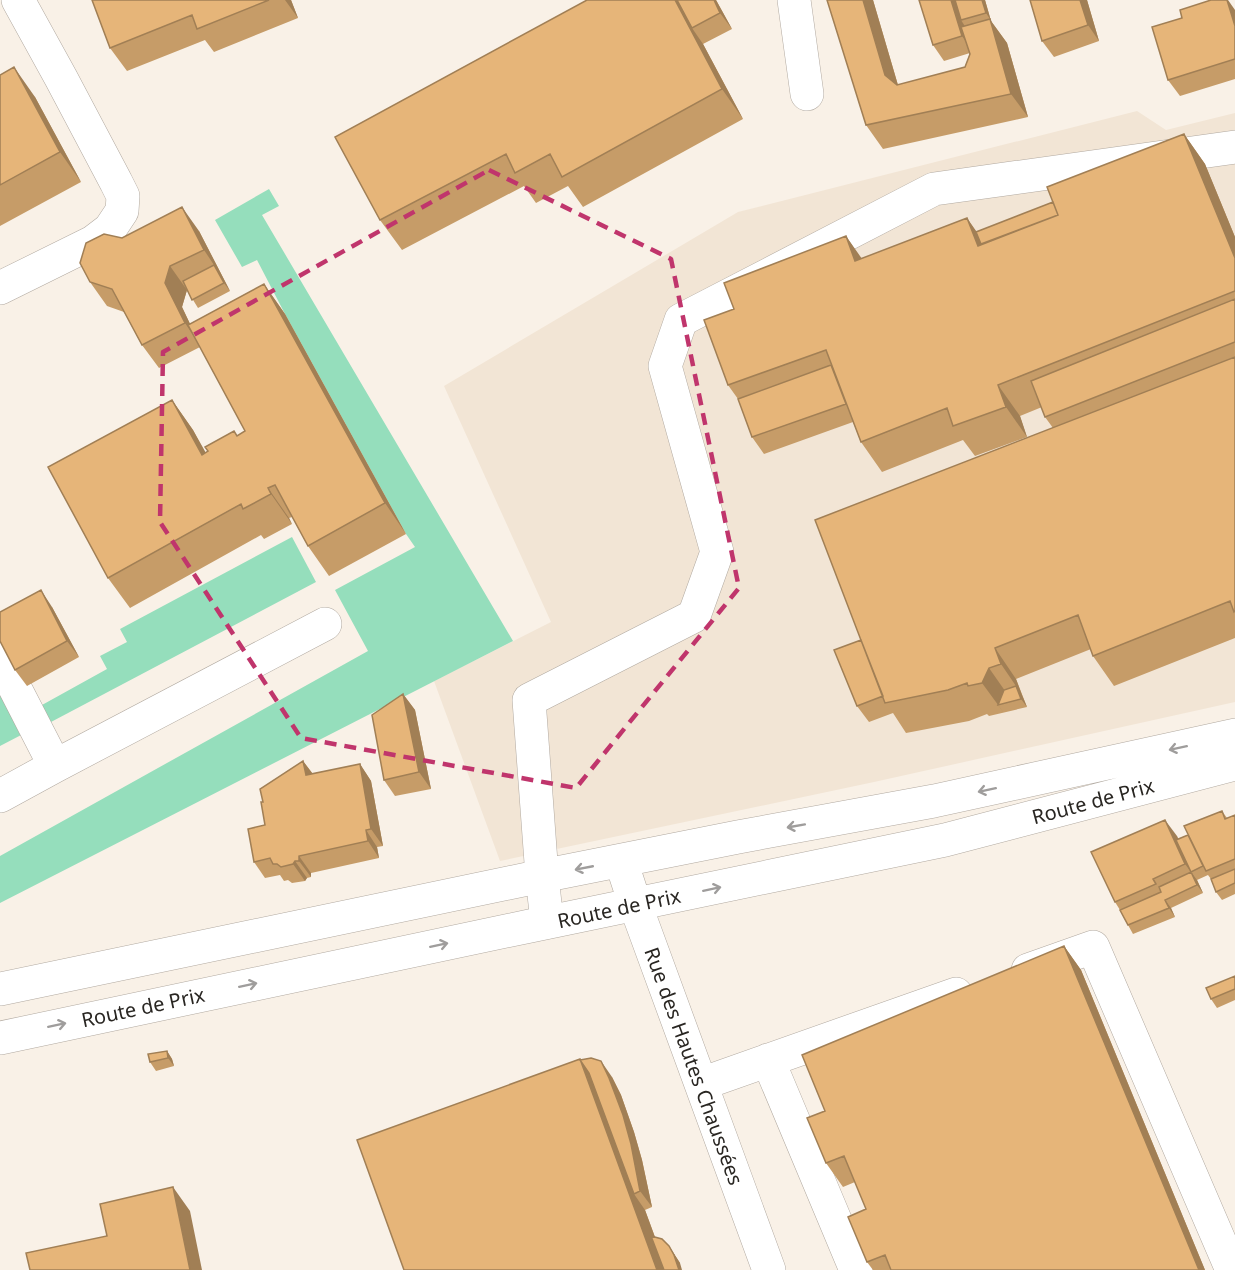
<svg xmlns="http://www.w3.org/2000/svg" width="1235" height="1270" font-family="'Noto Sans',sans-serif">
	<rect width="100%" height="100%" fill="#f9f1e7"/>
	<path fill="#f2e5d5" d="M1137 111 1166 130 1235 113V702L874 782 500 861 434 681 551 622 444 386 738 212Z"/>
	<path fill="#95debc" d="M269 189 279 206 262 215 513 641 0 903V856L368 651 335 590 415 547 406 534 285 314 257 260 242 267 215 220Z
		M292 537 316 582 51 722 42 705 107 669 100 656 127 642 120 629Z
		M0 687 25 733 0 746Z"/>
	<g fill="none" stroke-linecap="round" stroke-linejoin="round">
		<g stroke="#b1a9a0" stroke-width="34">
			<path id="minor" d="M794 0 807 94
				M0 288 93 242 110 229 122 211 123 196 116 182 61 78 18 0
				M0 659 55 766
				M0 796 55 766 325 624
				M621 861 635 904 769 1270
				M547 922 542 876 529 700 694 616 717 552 665 366 681 320 934 189 1235 147
				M1028 970 1093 947 1232 1270
				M768 1060 856 1270
				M701 1084 956 994"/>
		</g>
		<g stroke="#b1a9a0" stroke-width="34">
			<path id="major" d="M0 989 542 876 738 837 934 801 1235 735
				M0 1038 530 926 945 840 1235 764"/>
		</g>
		<use href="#minor" stroke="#fff" stroke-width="33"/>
		<use href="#major" stroke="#fff" stroke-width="33"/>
	</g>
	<path fill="#c69c68" d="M92 0H291L298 18 214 52 205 40 127 71 110 48Z
		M716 0 732 29 703 44 743 119 583 207 568 186 536 203 524 186 402 250 380 220Z
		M827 0H873L898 85 965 67 970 53 944 61 933 45 919 0H985L991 21 1007 43 1028 117 883 149 866 125Z
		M1087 0 1099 41 1054 57 1042 41Z
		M1235 10V79L1180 96 1168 80Z
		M0 75 35 97 81 182 0 226Z
		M1184 134 1205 164 1235 237V638L1114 686 1093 656 1091 649 1016 679 1027 707 989 716 987 714 969 721 906 733 893 713 869 722 857 706 861 640 1053 428 1045 417 1042 407 1020 416 1027 437 975 456 963 440 882 472 861 442 853 422 764 454 752 437 738 399 728 385 734 309 846 236 861 259 967 218 976 232 1053 202Z
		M199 231 230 291 198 308 187 290 182 307 190 324 264 284 285 314 406 534 329 576 308 546 292 517 289 518 292 524 264 539 261 535 130 608 108 578 172 400 193 430 205 453 234 431 237 436 245 431 200 347 159 368 142 345 124 312 107 306 90 282 122 238Z
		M52 607 79 657 27 686 15 670Z
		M403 694 415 710 431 789 395 796 384 780Z
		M303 761 313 774 360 764 371 781 383 846 377 847 379 858 311 873V877L307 878 305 881 292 883 288 880 284 881 280 875 265 878 254 862 265 825 263 802Z
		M1222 811 1227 818 1235 815V894L1222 900 1216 892 1211 879 1208 875 1197 880 1203 893 1171 908 1175 917 1133 934 1128 925 1120 910 1115 902 1177 836 1178 839 1188 835Z
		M1064 946 1081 970 1205 1270H873L867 1262 866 1209 855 1182 843 1187 826 1163 825 1111Z
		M1235 976V1000L1217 1008 1211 999Z
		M167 1051 172 1059 174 1066 156 1071 150 1062Z
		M612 1077 621 1095 634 1132 642 1160 652 1207 645 1210 655 1237 669 1246 680 1263 404 1270Z"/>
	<path fill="#a17f55" d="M285 0H291L298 18Z
		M675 0H680L692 28 703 44 743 119 722 89Z
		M714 0H716L732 29 720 13Z
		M863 0H873L902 99 885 75Z
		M951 0H958L961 20 966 28 973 52 962 36Z
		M982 0H985L991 21 1007 43 1028 117 1011 94 990 19 986 13Z
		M1080 0H1087L1099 41 1088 25Z
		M1227 0H1228L1235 10V26Z
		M14 67 35 97 81 182 60 152Z
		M1184 134 1205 164 1235 237V258Z
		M182 207 199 231 230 291 224 283 214 265 204 250Z
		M967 218 988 248 978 246Z
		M846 236 867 266 855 261Z
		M170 266 187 290 182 307 201 347 185 323 165 283Z
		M264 284 285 314 406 534 385 503Z
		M998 385 1020 416 1027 437 1006 407Z
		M172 400 193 430 224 485 202 455Z
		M268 488 289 518 292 524 271 494Z
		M41 590 52 607 79 657 67 641Z
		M995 648 1016 679 1022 695 1001 664Z
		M989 668 1010 698 998 705 1004 713 982 683Z
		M1016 686 1022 695 1027 707 1021 699Z
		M403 694 415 710 431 789 419 772Z
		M303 761 315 777 306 775Z
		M360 764 371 781 383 846 371 829Z
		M1165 820 1177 836 1192 871 1191 872 1185 864Z
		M366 830 377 847 379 858 368 841Z
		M299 856 311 873V877L299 861Z
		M295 861 307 878 305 881 293 864Z
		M1191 872 1197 880 1203 893 1197 885Z
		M1165 900 1171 908 1175 917 1169 908Z
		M1064 946 1081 970 1205 1270H1199Z
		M167 1051 172 1059 174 1066 168 1058Z
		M580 1059 601 1089 634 1194 645 1210 667 1270H657Z
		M601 1061 612 1077 621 1095 634 1132 642 1160 652 1207 640 1191Z
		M173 1187 190 1211 202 1270H190Z
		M669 1246 680 1263 682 1270H679Z"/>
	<path fill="#e6b579" stroke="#a17f55" stroke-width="1.5" d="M92 0H269L197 29 192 15 110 48Z
		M587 0H675L722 89 562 177 550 154 515 173 506 154 380 220 335 137Z
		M677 0H714L720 13 692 28Z
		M827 0H863L885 75 897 85 965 67 970 54 961 27 990 19 1011 94 866 125Z
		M919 0H951L962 36 933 45Z
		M955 0H982L986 13 961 20Z
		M1030 0H1080L1088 25 1042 41Z
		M1211 0H1227L1235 26V59L1168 80 1152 27 1182 18 1180 10Z
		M14 67 60 152 0 185V75Z
		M1184 134 1235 258V291L998 385 1006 407 953 426 947 408 861 442 826 350 728 385 704 320 734 309 724 283 846 236 855 261 967 218 978 246 1058 215 1047 187Z
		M1053 202 1058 215 981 244 976 232Z
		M182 207 204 250 170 266 165 283 185 323 142 345 112 289 90 282 80 263 86 243 104 234 122 238Z
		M214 265 224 283 192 300 183 281Z
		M264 284 385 503 308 546 275 485 268 488 271 494 243 509 241 504 108 578 48 467 172 400 202 455 208 451 205 447 234 431 237 436 245 431 188 325Z
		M1235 299V342L1045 417 1031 381Z
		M1235 357V611L1234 612 1230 601 1093 656 1078 615 995 648 1001 664 989 668 982 683 968 686 967 683 948 690 885 703 815 520Z
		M831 365 846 404 752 437 738 399Z
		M41 590 67 641 15 670 0 641V612Z
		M861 640 883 696 857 706 834 650Z
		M1016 686 1021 699 998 705 1004 690Z
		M403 694 419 772 384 780 372 715Z
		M303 761 306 775 360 764 371 829 366 830 368 841 299 856V861H295L293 864 281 867 277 864H273L270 858 254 862 248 829 265 825 261 802H263L260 789Z
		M1222 811 1225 819 1235 815V859L1206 871 1184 826Z
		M1165 820 1185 864 1153 879 1156 884 1115 902 1091 852Z
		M1188 835 1203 866 1191 872 1176 840Z
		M1235 869V883L1216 892 1211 879Z
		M1191 872 1197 885 1165 900 1169 908 1128 925 1120 910 1161 892 1159 887Z
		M1064 946 1199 1270H891L885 1255 867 1262 848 1217 866 1209 844 1156 826 1163 807 1118 825 1111 802 1055Z
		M1235 976V989L1211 999 1206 988Z
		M167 1051 168 1058 150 1062 148 1054Z
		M591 1058 601 1061 609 1078 623 1115 631 1144 640 1191 634 1194 589 1073 580 1060Z
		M580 1059 657 1270H404L357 1140Z
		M173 1187 190 1270H30L26 1253 107 1236 100 1204Z
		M651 1236 662 1239 669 1246 674 1255 679 1270H664Z"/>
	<defs><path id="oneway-shaft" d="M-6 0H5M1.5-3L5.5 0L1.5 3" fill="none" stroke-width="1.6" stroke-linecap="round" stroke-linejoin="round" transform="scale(1.5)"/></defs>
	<g stroke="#9f9d9c">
		<use href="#oneway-shaft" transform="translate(1178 748) rotate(168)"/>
		<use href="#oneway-shaft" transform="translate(987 790) rotate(168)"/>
		<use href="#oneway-shaft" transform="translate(796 826) rotate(170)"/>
		<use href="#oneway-shaft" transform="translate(584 868) rotate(169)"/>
		<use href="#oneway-shaft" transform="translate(712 889) rotate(-12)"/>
		<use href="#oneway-shaft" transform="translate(439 945) rotate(-12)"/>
		<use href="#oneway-shaft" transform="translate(248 985) rotate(-12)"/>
		<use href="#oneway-shaft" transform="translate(57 1025) rotate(-12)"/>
	</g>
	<path fill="none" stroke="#c0356c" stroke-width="4.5" stroke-dasharray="12 8" stroke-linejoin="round" d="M489 170 671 259 739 588 576 788 301 738 160 522 163 352Z"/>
	<g text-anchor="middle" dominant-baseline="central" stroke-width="5" stroke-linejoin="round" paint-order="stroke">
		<g font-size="20" fill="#292622" stroke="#fff">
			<text transform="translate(1093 801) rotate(-15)">Route de Prix</text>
			<text transform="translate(619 908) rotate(-12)">Route de Prix</text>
			<text transform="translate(143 1007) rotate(-12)">Route de Prix</text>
			<text transform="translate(694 1066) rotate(70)">Rue des Hautes Chaussées</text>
		</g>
	</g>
</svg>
